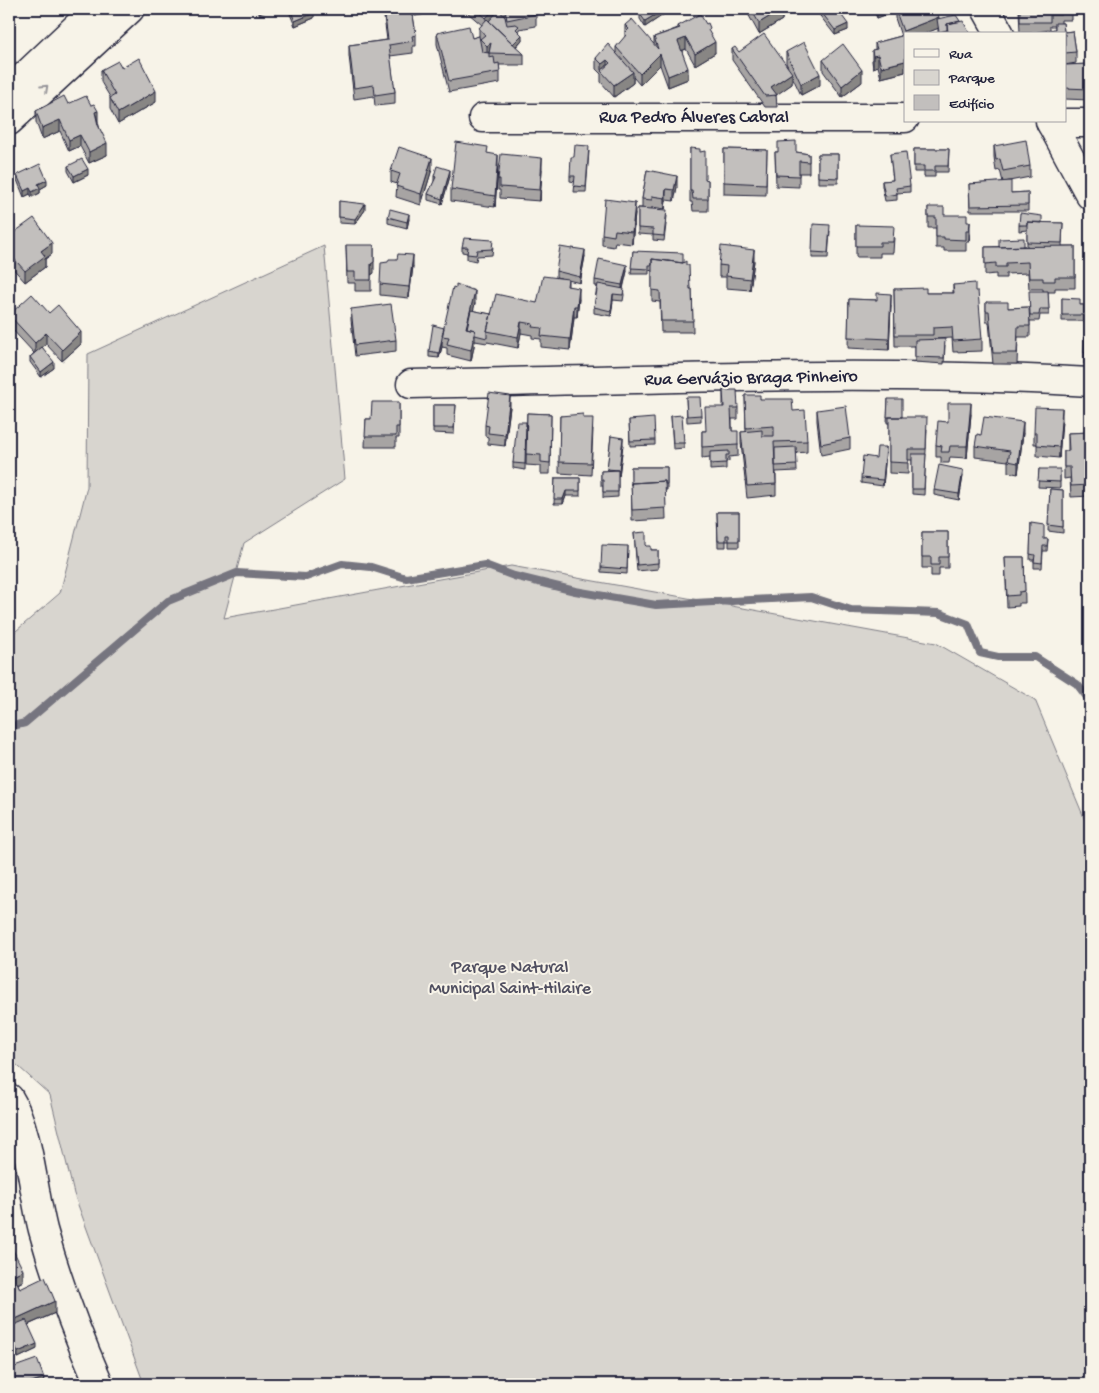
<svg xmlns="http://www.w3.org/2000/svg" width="1099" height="1393" font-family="'Gochi Hand',sans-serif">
	<rect width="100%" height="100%" fill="#f7f3e8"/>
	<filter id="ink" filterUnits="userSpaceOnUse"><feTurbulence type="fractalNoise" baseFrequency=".02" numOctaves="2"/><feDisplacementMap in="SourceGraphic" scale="10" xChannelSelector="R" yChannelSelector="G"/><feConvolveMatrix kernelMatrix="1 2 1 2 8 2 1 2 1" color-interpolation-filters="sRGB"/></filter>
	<g filter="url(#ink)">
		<path fill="#d8d5cf" stroke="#7d7c85" d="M324 246 345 479 244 543 224 618 511 566 936 643 1035 700 1090 832V1384H144L74 1194 50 1095 9 1058V637L60 593 87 487 88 354Z"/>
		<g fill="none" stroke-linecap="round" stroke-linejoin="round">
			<path stroke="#76747f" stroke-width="8" d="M9 727 25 723 168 601 237 573 306 577 342 564 371 567 406 578 485 565 514 576 575 591 656 605 811 597 851 610 939 613 968 624 980 653 998 657H1035L1077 684 1090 701"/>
			<g stroke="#22223b" stroke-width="31">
				<path id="minor" d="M483 118H905
					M1051 123H1090
					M411 384C637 380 865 369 1090 382"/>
			</g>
			<g stroke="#22223b" stroke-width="31">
				<path id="tertiary" d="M986 9 1000 34
					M1050 121 1090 195"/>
			</g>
			<g stroke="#22223b" stroke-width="31">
				<path id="secondary" d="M9 91 96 9
					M9 121 130 9
					M9 1098C29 1130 33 1192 43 1230 58 1284 77 1334 99 1384"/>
			</g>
			<use href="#minor" stroke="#f7f3e8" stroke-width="28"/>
			<use href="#tertiary" stroke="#f7f3e8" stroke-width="28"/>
			<use href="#secondary" stroke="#f7f3e8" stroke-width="28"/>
		</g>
		<path fill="#a7a4a3" stroke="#22223b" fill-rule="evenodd" d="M288 9H313L314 18 295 26Z
			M384 9H412L416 35V46H413V53L390 56 395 92V104L375 106 374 96 354 99 349 56V45L387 40 384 17Z
			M415 9H432V13L415 16Z
			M468 9H536V26L519 29V32L522 40 516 47 524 54V65H499L500 72V83L449 92 437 44V33L472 38 479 36V28L482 25 468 13Z
			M641 9H663V15L645 27 640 19V14L643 12Z
			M747 9H782V20L759 34 747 12Z
			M817 9H837L848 30 835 35 817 12Z
			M873 9H935L939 19 960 21 970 34H938V28L924 34H905V72L881 78 878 66 873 68 872 61V50H875V43L901 36 895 18V11L877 18Z
			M1019 9H1071V20H1061V23H1063L1064 32 1073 31 1076 52V63L1065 65V34H1037V33H1020ZM1050 26H1055V29L1050 30Z
			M625 25 654 44V37L678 28V26L710 34 715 53 695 65 686 49 682 51 688 79 668 87 660 65 640 85 633 77V83L614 97 601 82V74L596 69V58L616 53V47L625 37Z
			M732 49 739 52 788 67 786 63V52L820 85 801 95 792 76V84L776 94 777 107H765L732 60Z
			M823 60 862 82 842 97 823 71Z
			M1090 64V100L1065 99V65Z
			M122 68 156 102 118 124 110 109V97L101 82V70Z
			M68 104 98 122 107 155 89 163 80 146 69 151 60 131 42 139 36 122V111Z
			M994 146 1030 166V177L1004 182 1011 193 1028 192V211H970L969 184 1003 182 1000 170 996 171 994 157Z
			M690 148 705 179 708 180V211H693L692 202H690Z
			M724 149 767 150 766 195 724 194Z
			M914 149H949L948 172H935V177H924V172H914Z
			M589 151 586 192H574L575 182 570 181V176Z
			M775 152H796L809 154V173H799V187L776 186Z
			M488 153 498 166 495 207 451 201V189Z
			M818 154H838V183H818Z
			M890 154 910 186V192L897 193V200L885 201 882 186V181L893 180Z
			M68 166 88 175 74 182 68 171Z
			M432 169 421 205 396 197 397 184 391 182V171Z
			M542 169 540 201 500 198V190H498V179Z
			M647 170 677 187 674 201 666 200 665 209 652 207V209L667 216 664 241 653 240V235L638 234V208H642V199Z
			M17 175 47 185 40 189V193L32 197 30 194 24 197 17 180Z
			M434 176H450L442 204 428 200V194L434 182Z
			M339 201 365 210 355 224 339 223Z
			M928 207 944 215 967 222 970 234 969 242H966V251H944V248H936V228H928Z
			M635 214 632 244 615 242 614 247 602 245V234Z
			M388 217 409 219 407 228 388 223Z
			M1042 223H1063L1062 246H1075V288H1055V292H1048L1049 315H1040L1039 321H1030V337H1018L1017 364H993L989 322H986V302L1008 308 1029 307 1043 291V289H1029L1028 273 1006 274V278H996V274L985 275V247L1027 246V230L1019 231V225Z
			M856 225 894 237 893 253H880V257H856Z
			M9 230 12 234 52 254 45 259V267L25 282 9 264Z
			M830 231 828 258H812V252Z
			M346 245 374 273 371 275V291H355V283H347Z
			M493 246 492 255 477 256 476 261 467 259V253L462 252V247Z
			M633 251 683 262 686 265 690 289H692L693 332H661L660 302 652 301V271L649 270V274H631Z
			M585 256 580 283 568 280V286L579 299 577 317H574L570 350 541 347V339L532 338V335L521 333 518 348 487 342V343L475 341 471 361 447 355V348L442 347 439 358 429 357V351L444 328 475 303 473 311 491 314 537 303 561 278 556 277V271Z
			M754 261 750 290 726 288V277H719V265Z
			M413 266 409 298 380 295V284Z
			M627 271 623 289 624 295 623 301 613 300 611 316 594 313V307L597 286H595V280Z
			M953 285 975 291 982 339V351L953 352 952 338 933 339V340L945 345 944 364 915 362V346H895L894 289 926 293H953Z
			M1062 298 1080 305H1084V321H1062Z
			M849 299 877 300 891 305 889 350 848 348Z
			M351 309 396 340V351L355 356 351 320Z
			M49 313 81 344 62 361 46 344 42 347 54 368 41 377 30 362V357L34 353 9 326V315Z
			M1085 322H1090V363L1084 364Z
			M723 390 738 408V419H732V431L738 445V456L729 457V461H726V469L710 470V457L702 458V431H706L723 407Z
			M745 395 760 399 793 411 807 441V452L796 453 797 471 776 472V495L747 498 741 443V432H746Z
			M686 397 701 415V421L687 422Z
			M888 399 902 417 927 429 924 495 912 494V460H908V474L889 473V423H887Z
			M399 402V438H396V447H365L366 419H371Z
			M433 405H456L454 434 433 433Z
			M510 407 505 446 488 444V437L485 436V425Z
			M817 410 850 438V449L821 455 817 421Z
			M527 413 551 414 550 474H541V466L526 465Z
			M971 414 967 458 950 457 949 463H941V457H936V445L948 422Z
			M560 416 583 418 593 429 591 475 559 473Z
			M671 416 684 443V448L673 449Z
			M629 420 655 440V445L630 446Z
			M1062 420 1059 458 1037 456V444H1034V433Z
			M526 422 525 470 513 468V463Z
			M1090 432V496L1071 497 1070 478 1064 479V451H1068V433Z
			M1023 433 1018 474 1008 472V461L975 457V446L981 435Z
			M611 436 623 444 619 476 618 475V497L603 498V486H601V471H607Z
			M886 452 883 486 861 483V478Z
			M631 467H667V490H665L666 519 632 521Z
			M1039 469 1060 475V488L1038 487Z
			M963 476 959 500 934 495V490Z
			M555 478H580V496H566L563 504H554Z
			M1050 489 1063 490V533L1048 531Z
			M717 512H739V547H729V541H726V547H718Z
			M1031 523 1044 539H1048L1047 551H1043L1042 568H1034V560H1030Z
			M922 532H948V568H939V576H931V568H922Z
			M634 533 651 550H658V569L637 571Z
			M628 546 627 574 601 572V567Z
			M1005 557H1024L1025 603H1019V606L1007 607Z
			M9 1191 13 1214 10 1216 9 1215Z
			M9 1250 23 1281 18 1284 20 1289 55 1313 28 1325 37 1349 18 1358 9 1338Z"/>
		<path fill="#888684" stroke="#22223b" d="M259 9H272L259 14Z
			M494 9H502V10L486 29V18Z
			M714 9H720L714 13Z
			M782 9V20L759 34V23Z
			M877 9H895V11L877 18Z
			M663 10V15L645 27V21Z
			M314 13V18L295 26V21Z
			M939 17V28L924 34H905V42L903 43V31Z
			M848 24V30L835 35V30Z
			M947 30V34H939V32Z
			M522 35V40L510 52V47Z
			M686 38V49L678 52V41Z
			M715 42V53L695 65V54Z
			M491 43 489 53 487 58V46Z
			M660 54V65L640 85V74Z
			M878 55V66L873 68V56Z
			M607 60V71L602 72V64Z
			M905 61V72L881 78V67Z
			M688 68V79L668 87V76Z
			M862 70V82L842 97V86Z
			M633 72V83L614 97V85Z
			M792 73V84L775 96 771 87Z
			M820 74V85L801 95V84Z
			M156 91V102L118 124V113Z
			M98 111V122L95 112Z
			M60 120V131L42 139V128Z
			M80 135V146L69 151V140Z
			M107 143V155L89 163V152Z
			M498 155V166L495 207V196Z
			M432 158V169L421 205V194Z
			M542 158V169L540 201V190Z
			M88 169V175L74 182V176Z
			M450 170V176L442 204V199Z
			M677 176V187L674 201V190Z
			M47 180V185L40 189V193L32 197V192L38 184Z
			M30 188V194L24 197V191Z
			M666 189V200L665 209V198Z
			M635 203V214L632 244V232Z
			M365 204V210L355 224V219Z
			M409 214V219L407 228V222Z
			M970 222V234L969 242V231Z
			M52 243V254L45 259V267L25 282V271L41 251Z
			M374 245V273L371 275V264Z
			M585 250V256L580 283V277Z
			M754 250V261L750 290V279Z
			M413 255V266L409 298V287Z
			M627 265V271L622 291V285Z
			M579 288V299L577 317V306Z
			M475 291V303L468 334 466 328Z
			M613 294V300L611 316V311Z
			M891 294V305L889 350V339Z
			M574 306V317L570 350V339Z
			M521 322V333L518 348V337Z
			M475 330V341L471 361V350Z
			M81 332V344L62 361V350Z
			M46 333V344L35 354V343Z
			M442 341V347L439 358V353Z
			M54 362V368L41 377V372Z
			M510 396V407L505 446V435Z
			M971 403V414L967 458V446Z
			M1062 408V420L1059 458V447Z
			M1023 422V433L1018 474V463Z
			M623 438V444L619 476V470Z
			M886 447V452L883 486V480Z
			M963 470V476L959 500V494Z
			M566 491V496L563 504V499Z
			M13 1198V1214L10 1216V1200Z
			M23 1270V1281L9 1288V1277Z
			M55 1301V1313L9 1333V1322Z
			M37 1344V1349L18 1358V1352Z
			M14 1376V1382L9 1383V1378Z
			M44 1378 43 1384H25Z"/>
		<path fill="#c2bfbd" stroke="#22223b" d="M290 9H313L314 13 295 21Z
			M384 9H412L416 35 412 36 413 41 389 45 395 92 375 95 374 85 354 88 349 45 388 40Z
			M476 9H494L486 18Z
			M505 9H536V14L507 20Z
			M648 9H663V10L645 21 640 14Z
			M751 9H782L759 23Z
			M819 9H837L848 24 835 30Z
			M895 9H935L939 17 903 31Z
			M1020 9H1061V15H1050V22H1020Z
			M499 10 505 17 507 25 516 24 519 26 516 29 522 35 513 44 489 21Z
			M700 14 706 24 708 23 710 28 708 30 715 42 695 54 686 38 678 41 688 68 668 76 660 54 640 74 616 47 626 35 625 33 629 29 625 25 632 19 658 49 654 37 680 28 678 26Z
			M956 15 960 21 947 24V30L939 32 937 19Z
			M487 19 524 54 489 53V58L494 57 495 64 499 63 500 72 449 81 437 33 469 26 472 38 479 36 482 52 489 53 491 43 487 46 480 39 485 35 479 28Z
			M963 21 970 34H949L956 33 948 32 947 24Z
			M1055 23H1063L1064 32 1073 31 1076 52 1065 53V34H1037V32L1055 29Z
			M764 34 792 73 771 87 777 95 765 96 732 49 735 47 739 52Z
			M905 35V61L881 67 878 55 873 56 872 50 877 49 875 43Z
			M804 42 820 74 801 84 786 52Z
			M608 44 633 72 614 85 601 71 610 63 607 60 602 64 596 58Z
			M843 44 862 70 842 86 823 60Z
			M139 58 156 91 118 113 110 98 115 95 101 70 118 61 122 68Z
			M1090 64V89L1065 88V65Z
			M64 96 68 104 86 96 91 105 94 104 98 111 95 112 98 125 107 143 89 152 80 135 69 140 60 120 42 128 36 111Z
			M1026 140 1030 166 1003 171 1000 159 996 160 994 146Z
			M796 141V152L809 154V162L799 161V176L776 175 775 152H778V142Z
			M456 142 488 147 487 153 498 155 495 196 451 189Z
			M575 145 589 146 586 187 574 186 575 176H570L571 157H574Z
			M399 147 432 158 421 194 396 186 400 174 391 171Z
			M690 148 700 149V152L705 151V179L708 180V199H693L692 191H690Z
			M724 149 767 150 766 184 724 182Z
			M914 149H949L948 166H935V171H924V166H914Z
			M906 152 910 186 896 188 897 194 885 196 882 181 893 180 890 154Z
			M501 154 542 158 540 190 500 187V179H498Z
			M818 154H838V178L818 177Z
			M82 159 88 169 74 176 68 166Z
			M40 164 47 180 38 184 40 188 32 192 30 188 24 191 17 175Z
			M437 166 450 170 442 199 428 194 436 177 434 176Z
			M647 170 677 176 674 190 666 189 665 198 652 196V200L642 199Z
			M1011 181V193L1028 192V205L970 206 969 184Z
			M605 199 635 203 632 232 615 230 614 236 602 234Z
			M339 201 365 204 355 219 339 217Z
			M928 207H944V215H967V222H970L969 231H966V240L944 239V237H936V217H928Z
			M638 208 667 210 664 236 653 235V229L638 228Z
			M390 209 409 214 407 222 388 217Z
			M1020 213 1042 216V223L1027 222V225H1019Z
			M34 218 52 243 41 251 45 256 25 271 9 253V230L12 234Z
			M1027 222 1063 223 1062 243 1027 242Z
			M813 224 830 225 828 253 812 252Z
			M856 225 894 226 893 242H880V246H856Z
			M464 238 493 240 492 249 477 250 476 255 467 254 468 247H462Z
			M1024 238V246L999 247V239Z
			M346 245H374V262L371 264V280H355V272H347Z
			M721 246 754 250 750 279 726 276 727 266 719 265Z
			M1075 246V277H1055V281H1043V278H1029L1028 262 1006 263V267H996V263L985 264V247Z
			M560 247 572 249V248L585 250 580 277 556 271Z
			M633 251 683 253V263L652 259V265H649V269L631 268Z
			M398 254 413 255 409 287 380 284 381 263 388 262 389 259H397Z
			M599 259 627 265 622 285 595 280Z
			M652 259 683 263 686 261V265H689L690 289H692L693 321H661L660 291 652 290Z
			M543 276 568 279 567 286 579 288 577 306H574L570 339 541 336 542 328 532 327 533 324 521 322 518 337 487 331 496 294 537 303Z
			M975 283V291H978L982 339 953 341 952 327 933 328V335H895L894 289 926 288V293H954L953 285Z
			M456 284 475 291 466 328 475 330 471 350 447 344 449 337 442 336 453 287 456 288Z
			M598 284 624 289 623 295 613 294 611 311 594 307Z
			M1029 291H1048L1049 309H1040L1039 315H1030Z
			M877 293 891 294 889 339 848 337 849 299 877 300Z
			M32 294 49 313 58 305 81 332 62 350 46 333 35 343 9 315Z
			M1062 298 1080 299V305H1084V315H1062Z
			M986 302H1008V308L1029 307 1030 326H1018L1017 353H993L989 311H986Z
			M391 304 396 340 355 345 351 309Z
			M471 310 491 314 487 331V338L475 335V330L467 328Z
			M1085 322H1090V352L1084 353Z
			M433 325 444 328 439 353 429 351Z
			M945 339 944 358 915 357V340Z
			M42 347 54 362 41 372 30 357Z
			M723 390H737L738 408H731L732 431H738V445L702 447V431H706L705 407H724Z
			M489 393 510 396 505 435 488 433 489 426 485 425Z
			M745 395H760V399H792L793 411 805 410 807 441 774 442 776 484 747 486 741 432 762 430V436H774V426L746 428Z
			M686 397H700L701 415 687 416Z
			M888 399H902V417H887Z
			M372 402H399V427H396V436H365L366 419H371Z
			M948 403H971L967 446H950L949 452H941L942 446 936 445 938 421 948 422Z
			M433 405H456L454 428H433Z
			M846 406 850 438 821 444 817 410Z
			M1035 407 1062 408 1059 447 1037 445V433H1034Z
			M527 413 551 414 550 463 541 462V455L526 454Z
			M583 414V418H593L591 463 559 462 560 416Z
			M682 415 684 443H673L671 416Z
			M889 417H927L926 449H908V463L889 462Z
			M984 417 1023 422 1018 463 1008 461 1010 451 975 446 977 434 981 435Z
			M654 418 655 440 630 441 629 420Z
			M517 422H526L525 464 513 463Z
			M1090 432V485L1071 486 1070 467H1064V451H1069L1068 433Z
			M611 436 623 438 619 470 607 469Z
			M796 447 797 465 775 466V448Z
			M877 447H886L883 480 861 478 863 456 876 458Z
			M729 451V455H726V463L710 464V452Z
			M912 454H926L924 489H912Z
			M939 465 963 470 959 494 934 490Z
			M631 467H667V484H665V481L631 483V485Z
			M1039 469H1060V482L1038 481Z
			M618 470V492H603V480H601V471Z
			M555 478H580V491H566L563 499H554Z
			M665 481 666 508 632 510 631 483Z
			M1050 489 1063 490V527L1048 525Z
			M717 512H739V541H729V535H726V541H718Z
			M1031 523 1044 525V539H1048L1047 546H1043L1042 563 1034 562 1035 555 1030 554Z
			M646 532V546H651V550H658V563L637 565 634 533Z
			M922 532H948V557H939V565H931V557H922Z
			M602 545 628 546 627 569 601 567Z
			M1005 557H1024L1025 591 1019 592V595L1007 596Z
			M9 1191 13 1198 10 1200 9 1199Z
			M12 1248 23 1270 9 1277V1250Z
			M45 1277 55 1301 9 1322V1285L17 1282 20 1289Z
			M26 1320 37 1344 18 1352 9 1332V1327Z
			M37 1359 44 1378 25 1384H16L14 1376 9 1378V1369Z"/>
		<defs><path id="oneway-chevron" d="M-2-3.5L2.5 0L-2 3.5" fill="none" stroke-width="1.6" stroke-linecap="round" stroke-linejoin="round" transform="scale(1.25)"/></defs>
		<use stroke="#97959a" href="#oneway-chevron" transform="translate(45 88) rotate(-43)"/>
	</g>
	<g text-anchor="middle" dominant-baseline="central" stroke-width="4" stroke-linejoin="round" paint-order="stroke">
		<g font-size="18" fill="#22223b" stroke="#f7f3e8">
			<text x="694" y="118">Rua Pedro Álveres Cabral</text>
			<text transform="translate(751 379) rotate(-1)">Rua Gervázio Braga Pinheiro</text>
		</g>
		<g font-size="18" fill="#504f60" stroke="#f7f3e8">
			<text x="510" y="968">Parque Natural<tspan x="510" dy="21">Municipal Saint-Hilaire</tspan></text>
		</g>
	</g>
	<rect width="1099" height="1393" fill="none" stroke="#f7f3e8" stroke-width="30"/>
	<rect x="15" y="15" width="1069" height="1363" fill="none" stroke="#22223b" stroke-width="2" filter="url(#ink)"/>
	<rect x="904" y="32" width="162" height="90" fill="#f7f3e8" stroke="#a29fa3"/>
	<rect x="914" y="49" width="25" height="8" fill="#f7f3e8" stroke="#a29fa3"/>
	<text x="949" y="58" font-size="15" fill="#22223b">Rua</text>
	<rect x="914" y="70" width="25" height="15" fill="#d8d5cf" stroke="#a29fa3"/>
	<text x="949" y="82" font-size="15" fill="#22223b">Parque</text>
	<rect x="914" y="95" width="25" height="15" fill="#c2bfbd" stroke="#a29fa3"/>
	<text x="949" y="108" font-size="15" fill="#22223b">Edifício</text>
</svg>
